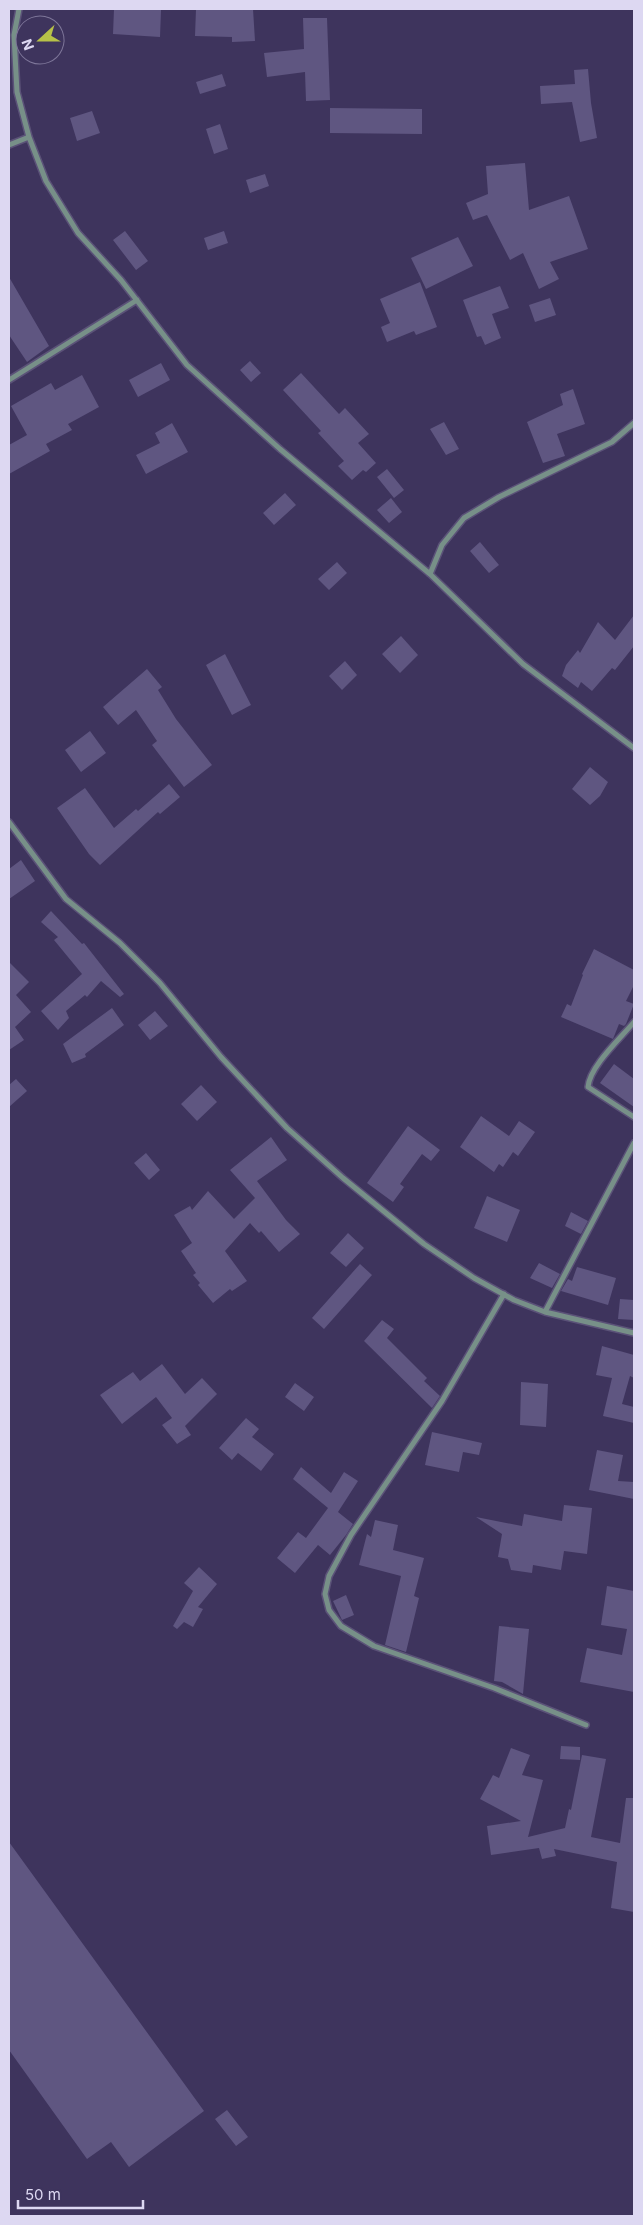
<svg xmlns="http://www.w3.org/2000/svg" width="643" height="2225" font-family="Inter,sans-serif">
	<rect width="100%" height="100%" fill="#3e345d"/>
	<path fill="#5f5681" d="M114 9 161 10 160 37 113 34Z
		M196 9H253L255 41 232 42V37L195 36Z
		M303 18H327L330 100 306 101 305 72 267 77 264 53 304 49Z
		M588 69 591 103 597 138 580 142 572 102 541 104 540 86 575 84 574 70Z
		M222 74 226 86 200 94 196 82Z
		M330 108 422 109V134L330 133Z
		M92 111 100 133 77 141 70 118Z
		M220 124 228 149 214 154 206 129Z
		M525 163 529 210 569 196 588 249 550 262 559 279 539 289 523 253 510 260 487 215 473 220 466 203 488 194 486 166Z
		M265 174 269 186 250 193 246 180Z
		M125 231 148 261 136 270 113 240Z
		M224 231 228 243 208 250 204 238Z
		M458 237 473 266 426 289 411 258Z
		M9 277 49 346 27 362 9 335Z
		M420 282 437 327 416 335 414 331 387 342 381 327 390 323 380 299Z
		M500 286 509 308 492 314 501 338 485 345 481 336 477 337 463 300Z
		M550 298 556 315 535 322 529 305Z
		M250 361 261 373 251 382 240 370Z
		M161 363 170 380 138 397 129 380Z
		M301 373 339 414 345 408 369 434 358 443 376 463 366 472 363 470 352 480 338 466 344 461 318 433 321 431 283 390Z
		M82 375 99 407 68 424 72 430 46 444 50 451 9 474V445L27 435 11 406 51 383 55 390Z
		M573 389 585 424 557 434 565 456 543 463 527 422 563 405 560 394Z
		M444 422 459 449 446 455 430 429Z
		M172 423 188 452 146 474 136 455 160 443 155 433Z
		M387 469 404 490 394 498 377 477Z
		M285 493 296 505 274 525 263 513Z
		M391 498 402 512 389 523 377 510Z
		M480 542 499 565 489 573 470 551Z
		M337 562 347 573 329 590 318 579Z
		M634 615V646L615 670 612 668 592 691 581 682 578 688 562 676 566 665 578 650 580 653 598 622 615 640Z
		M401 636 418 655 400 673 382 654Z
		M225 654 251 705 232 715 206 665Z
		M345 661 357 675 342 690 329 676Z
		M147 669 162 687 158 690 176 719 212 765 184 787 152 745 157 741 136 710 118 725 103 707Z
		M90 731 106 753 81 772 65 750Z
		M590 767 608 782 600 796 590 805 572 789Z
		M169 784 180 797 160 814 158 812 100 865 89 854 57 808 85 788 114 828 136 809 138 811Z
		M21 860 35 881 9 899V869Z
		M51 911 82 944 84 943 124 994 120 997 101 981 87 997 85 995 66 1011 69 1018 58 1030 41 1011 82 974 54 940 58 937 41 922Z
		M594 949 634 970V985L626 1001 634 1004 626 1024 624 1026 619 1024 613 1039 561 1017 567 1004 571 1006 583 975 582 974Z
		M9 962 29 982 16 995 31 1012 15 1027 24 1040 9 1050Z
		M112 1008 124 1025 85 1054 86 1057 72 1063 63 1044Z
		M155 1011 168 1026 150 1040 138 1025Z
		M614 1064 634 1079V1107L600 1083Z
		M16 1079 27 1091 9 1107V1085Z
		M201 1085 217 1102 197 1121 181 1104Z
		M481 1116 509 1136 519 1121 535 1132 518 1156 513 1152 503 1167 499 1164 494 1172 460 1147Z
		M408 1126 440 1150 431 1161 422 1154 400 1184 404 1187 393 1202 367 1183Z
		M271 1137 287 1160 257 1181 286 1220 300 1234 279 1252 261 1231 259 1233 250 1223 225 1251 247 1281 232 1291 230 1289 213 1303 198 1285 200 1283 193 1275 196 1273 181 1251 192 1243 174 1215 190 1206 192 1210 208 1191 234 1219 255 1198 230 1170Z
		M146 1153 160 1170 149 1180 134 1163Z
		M487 1196 520 1210 507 1242 474 1228Z
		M571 1212 588 1221 581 1234 565 1226Z
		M348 1233 364 1248 346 1267 330 1253Z
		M539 1263 560 1274 552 1288 530 1278Z
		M360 1264 372 1275 324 1329 312 1318Z
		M577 1267 616 1278 608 1305 561 1291 568 1279 572 1281Z
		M620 1299 634 1300V1320L618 1319Z
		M382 1320 394 1329 387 1338 427 1378 424 1381 440 1396 432 1408 364 1341Z
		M602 1346 634 1355V1378L630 1376 622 1404 634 1407V1423L603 1416 612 1378 596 1375Z
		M162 1364 185 1394 202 1378 217 1394 185 1426 191 1435 177 1444 162 1425 172 1418 156 1397 122 1424 100 1395 133 1372 140 1381Z
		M521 1382 548 1384 546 1427 520 1425Z
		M295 1383 314 1397 304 1411 285 1397Z
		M246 1418 259 1429 252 1437 274 1454 261 1471 238 1453 232 1460 219 1448Z
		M432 1432 482 1443 479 1455 463 1452 459 1472 425 1465Z
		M597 1450 623 1455 618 1481 634 1482V1499L589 1490Z
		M301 1467 331 1493 344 1472 358 1481 338 1512 353 1524 346 1535 330 1555 318 1545 295 1573 277 1558 298 1532 306 1538 328 1508 293 1479Z
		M564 1505 592 1508 587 1554 564 1551 561 1570 533 1565 532 1573 511 1570 508 1559 498 1557 502 1534 476 1517 522 1526 524 1514 562 1521Z
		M375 1520 398 1525 393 1550 424 1558 414 1596 419 1598 406 1652 385 1645 401 1576 359 1565 367 1534 371 1537Z
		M199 1567 217 1584 198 1607 203 1609 193 1627 184 1622 177 1629 173 1626 193 1591 184 1583Z
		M607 1586 634 1591V1692L580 1682 587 1648 622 1655 627 1629 601 1625Z
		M346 1595 354 1615 342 1620 333 1601Z
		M499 1626 529 1629 523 1694 502 1682 494 1681Z
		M561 1746 580 1747V1760L560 1759Z
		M511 1748 530 1755 522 1775 543 1780 528 1837 565 1828 569 1809 571 1810 582 1755 606 1759 591 1837 620 1843 626 1798H634V1912L611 1908 617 1862 554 1849 556 1856 542 1859 539 1848 491 1855 487 1826 521 1821 480 1799 493 1775 499 1778Z
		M9 1842 204 2111 129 2167 111 2142 87 2159 9 2050Z
		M227 2110 248 2137 236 2146 215 2119Z"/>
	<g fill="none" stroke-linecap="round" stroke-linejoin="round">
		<g stroke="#5b5278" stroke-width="8">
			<path id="minor" d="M19 9 14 35 17 92 29 137 46 181 78 233 121 280 187 365 280 449 430 574 523 664 634 748
				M9 145 29 137
				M9 380 137 300
				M430 574 442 545 464 518 499 497 612 442 634 423
				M9 822 66 899 120 943 160 983 221 1057 287 1128 343 1178 424 1244 474 1278 514 1300 545 1312 634 1333
				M634 1022C620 1039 590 1066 588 1087L634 1117
				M504 1294 442 1401 351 1535 329 1576 325 1594 329 1610 341 1626 374 1646 494 1688 586 1725
				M545 1312 634 1143"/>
		</g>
		<use href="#minor" stroke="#779088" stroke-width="5"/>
	</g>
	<rect width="643" height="2225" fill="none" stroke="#ddd8f2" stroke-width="20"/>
	<g transform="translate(40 40) rotate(249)"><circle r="24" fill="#3e345d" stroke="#7e7699"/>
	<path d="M0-4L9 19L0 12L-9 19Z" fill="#b7c148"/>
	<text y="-8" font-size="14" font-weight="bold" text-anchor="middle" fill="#ddd8f2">N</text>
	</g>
	<path d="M18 2200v8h125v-8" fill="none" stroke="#ddd8f2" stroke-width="2.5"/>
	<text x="25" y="2200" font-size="15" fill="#ddd8f2" stroke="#3e345d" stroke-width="4" paint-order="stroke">50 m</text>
</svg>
